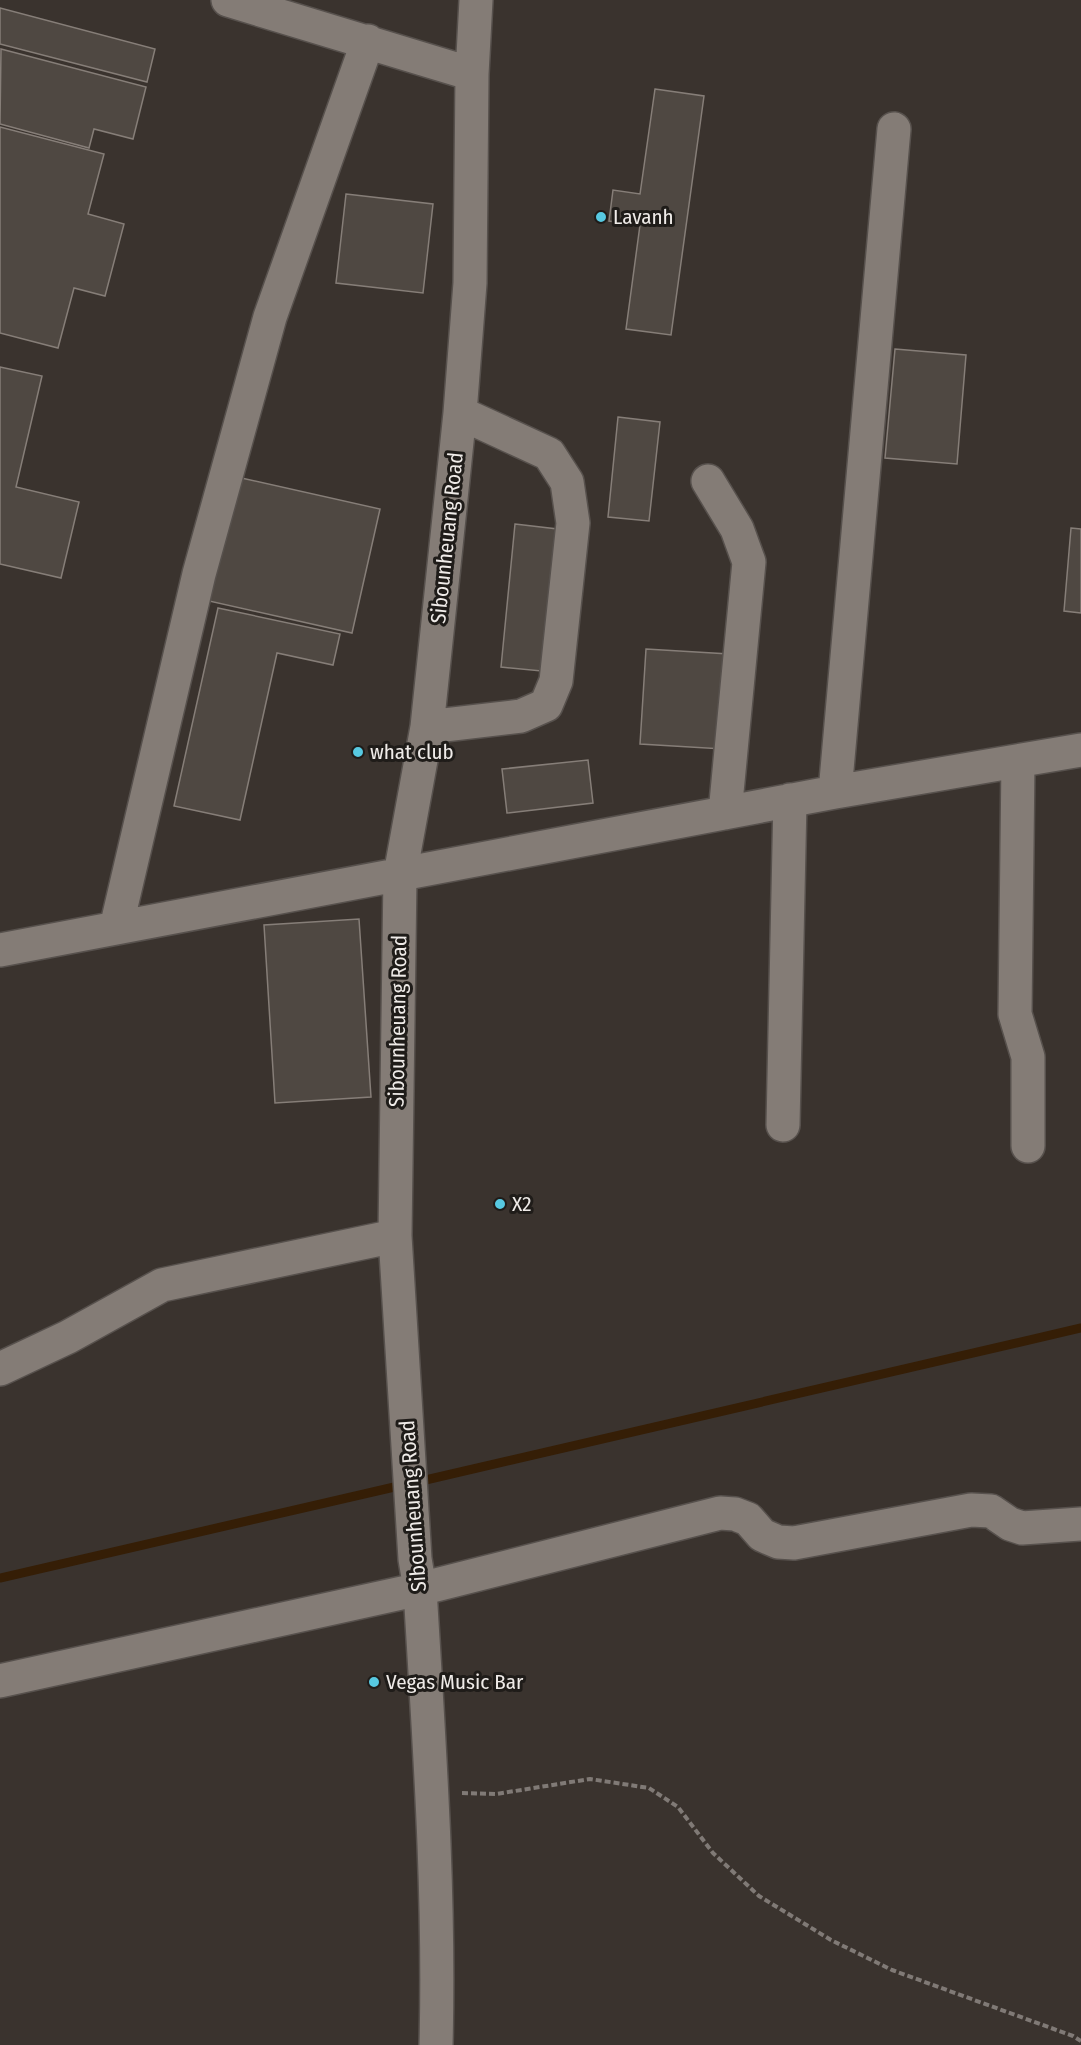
<svg xmlns="http://www.w3.org/2000/svg" width="1081" height="2045" font-family="'Fira Sans Condensed',sans-serif">
	<rect width="100%" height="100%" fill="#3a332e"/>
	<g fill="none" stroke-linecap="round" stroke-linejoin="round">
		<path stroke="#351e06" stroke-width="9" d="M417 1482 1081 1328
			M0 1578 403 1485"/>
	</g>
	<path fill="#4f4842" stroke="#867e78" stroke-width="1.5" d="M0 8 155 49 147 82 0 44Z
		M1 49 146 87 133 139 94 129 89 148 0 124Z
		M655 89 704 96 671 335 626 329 640 225 609 221 613 190 640 194Z
		M0 127 104 154 88 214 124 224 105 296 74 288 58 348 0 333Z
		M346 194 433 204 423 293 336 283Z
		M895 349 966 355 957 464 885 458Z
		M0 367 42 376 16 487 79 502 61 578 0 564Z
		M618 417 660 422 649 521 608 517Z
		M237 477 380 509 352 633 209 601Z
		M515 524 566 530 552 672 501 667Z
		M1071 528 1081 529V613L1064 611Z
		M218 608 340 634 333 665 277 653 240 820 174 806Z
		M646 649 729 654 723 749 640 744Z
		M588 760 593 803 507 813 502 769Z
		M359 919 371 1097 275 1103 264 925Z"/>
	<g fill="none" stroke-linecap="round" stroke-linejoin="round">
		<g stroke="#57514d" stroke-width="36">
			<path id="minor" d="M228 0 472 74
				M708 481 737 529 749 562 725 813
				M427 727 521 716 546 705 556 681 573 523 567 482 549 454 460 413
				M1018 761 1015 1014 1028 1057V1146
				M835 792 894 129
				M116 928 199 574 270 317 368 41
				M0 950 835 792 1081 750
				M783 1125 790 800
				M0 1369 68 1337 162 1285 395 1236
				M0 1681 420 1589 720 1513 735 1514 748 1519 762 1535 778 1542 794 1543 971 1510 991 1511 1010 1524 1022 1528 1081 1524
				M436 2045C440 1893 429 1741 420 1589L415 1559 395 1236 400 875 427 727 460 413 470 283 472 74 476 0"/>
		</g>
		<path stroke="#807a76" stroke-width="4" stroke-dasharray="6 3" stroke-linecap="butt" d="M462 1793 496 1794 590 1779 649 1788 678 1807 713 1853 759 1896 831 1940 892 1970 1073 2036 1081 2041"/>
		<use href="#minor" stroke="#847c76" stroke-width="33"/>
	</g>
	<g fill="#57c9e1" stroke="#1f1c19" stroke-width="2">
		<circle cx="601" cy="217" r="6"/>
		<circle cx="358" cy="752" r="6"/>
		<circle cx="500" cy="1204" r="6"/>
		<circle cx="374" cy="1682" r="6"/>
	</g>
	<g text-anchor="middle" dominant-baseline="central" stroke-width="6" stroke-linejoin="round" paint-order="stroke">
		<g font-size="21" fill="#efebe8" stroke="#1f1c19" text-anchor="start">
			<text x="613" y="217">Lavanh</text>
			<text x="370" y="752">what club</text>
			<text x="512" y="1204">X2</text>
			<text x="386" y="1682">Vegas Music Bar</text>
		</g>
		<g font-size="21" fill="#efebe8" stroke="#1f1c19">
			<text transform="translate(447 538) rotate(-84)">Sibounheuang Road</text>
			<text transform="translate(398 1021) rotate(-89)">Sibounheuang Road</text>
			<text transform="translate(413 1506) rotate(-94)">Sibounheuang Road</text>
		</g>
	</g>
</svg>
